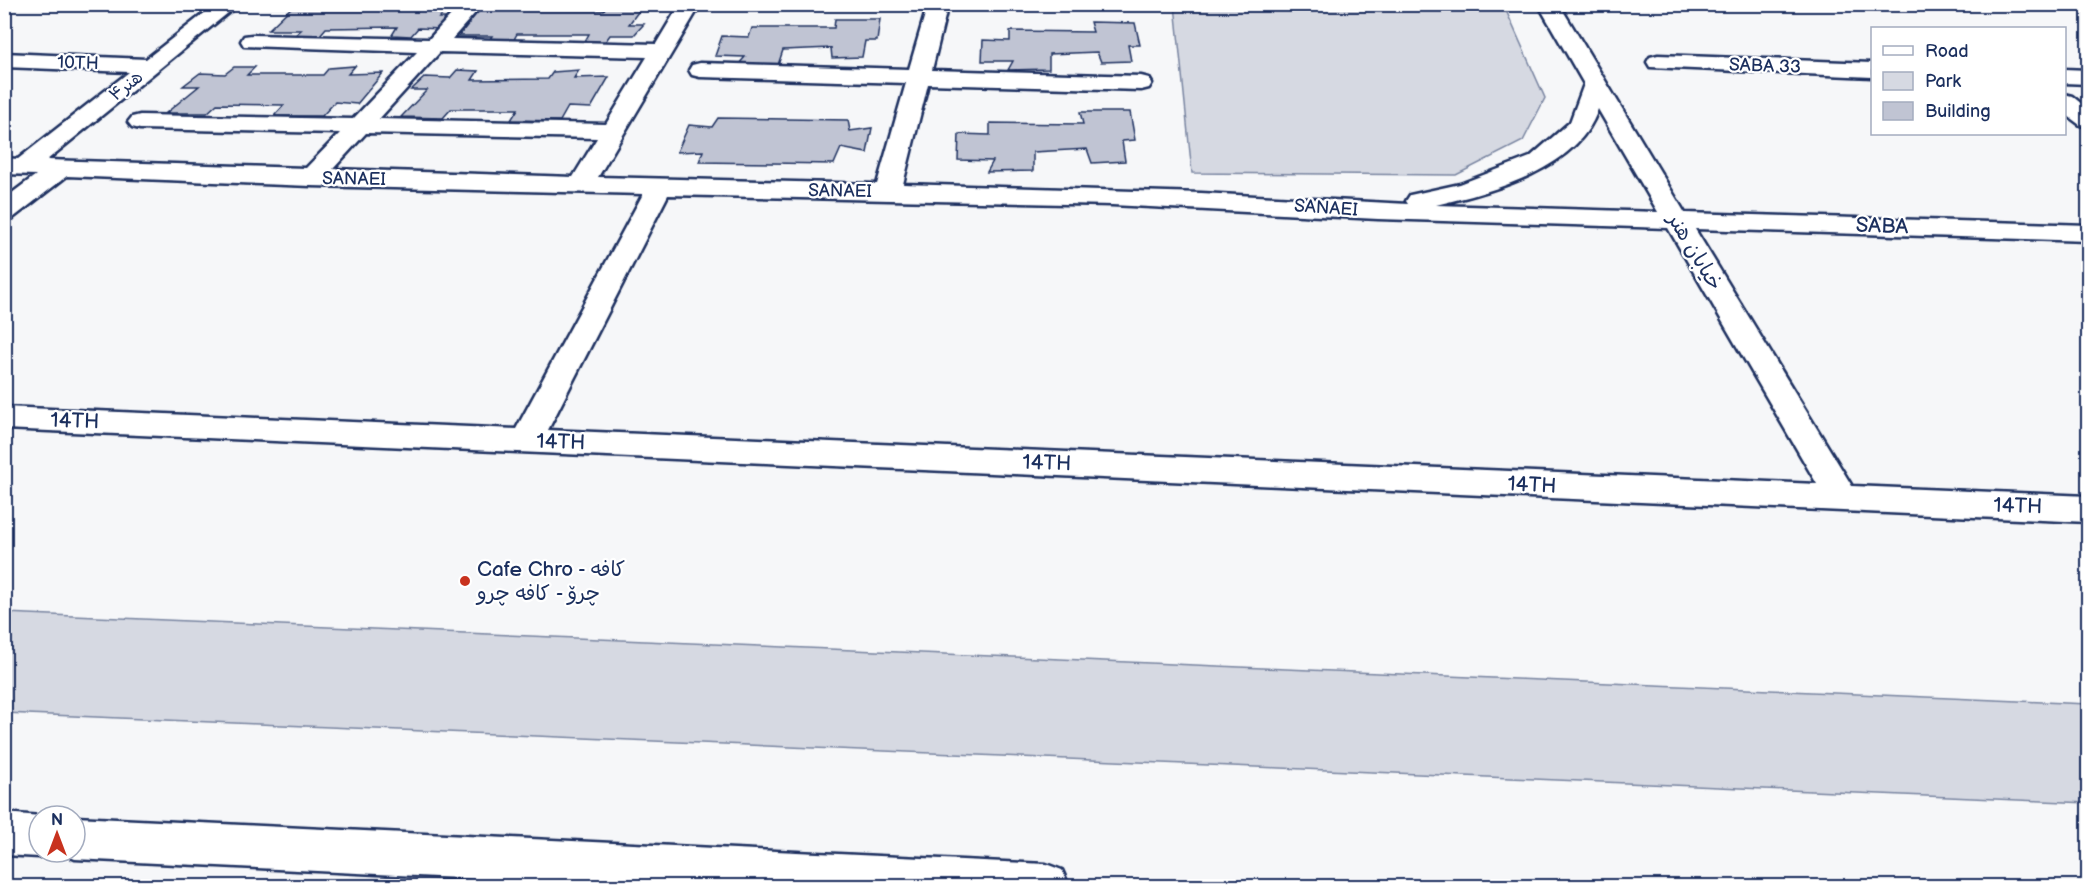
<svg xmlns="http://www.w3.org/2000/svg" width="2093" height="891" font-family="'Balsamiq Sans','Playpen Sans Arabic',sans-serif">
	<rect width="100%" height="100%" fill="#f6f7f9"/>
	<filter id="ink" filterUnits="userSpaceOnUse"><feTurbulence type="fractalNoise" baseFrequency=".0167" numOctaves="2"/><feDisplacementMap in="SourceGraphic" scale="12" xChannelSelector="R" yChannelSelector="G"/><feConvolveMatrix kernelMatrix="1 2 1 2 8 2 1 2 1" color-interpolation-filters="sRGB"/></filter>
	<g filter="url(#ink)">
		<path fill="#d6d9e2" stroke="#7884a0" stroke-width="1.5" d="M1175 5 1504 6 1545 98 1523 141 1456 175 1192 173Z
			M5 613 2088 704V803L5 713Z"/>
		<path fill="#c0c4d3" stroke="#1b2f5e" stroke-width="1.5" d="M315 4H453L439 18H455L442 29 418 28 411 36 392 35 397 27 326 28 320 35 294 36 301 30H268L294 5Z
			M505 4H547L544 9 604 10 607 4H644L629 24H644L634 35H610L605 42 585 41 589 34H517L513 41 487 43 492 36H459L479 10 500 11Z
			M835 19H880L877 41H865L862 57 832 58 831 48 783 50 778 65 737 66 745 57 715 56 722 36 749 37 752 28H834Z
			M1090 22 1135 23 1140 45H1128L1131 61 1101 62 1097 52 1049 54V69L1008 70 1013 61H982L983 40 1010 41V31L1093 32Z
			M355 66 348 74 383 73 357 104 335 102 322 116H274L284 105 217 104 207 113H166L199 86H183L200 73 225 74 234 67H255L247 75H323L329 68Z
			M457 70 478 71 472 80 548 79 553 72 579 70 574 78 609 77 591 108 568 107 560 121 511 120 518 109H451L443 118 401 117 427 90H411L425 77 450 78Z
			M1080 112H1130L1135 140 1122 141 1125 161 1092 163 1087 149 1033 152V171L987 172 993 161 958 160 959 134 990 135V123L1083 124Z
			M718 118 848 120 850 131 872 128 867 153 841 148 834 164 699 162 703 151 677 152 689 125 712 127Z"/>
		<g fill="none" stroke-linecap="round" stroke-linejoin="round">
			<g stroke="#1b2f5e" stroke-width="5">
				<path id="minor" d="M216 4H239L47 160 306 168 340 133 140 129 132 127 128 122 132 117 140 115 353 119 417 52 244 46 241 41 244 36 252 35 429 39 461 4H483L452 39 656 44 680 4H701L598 177 877 184 906 83 700 77 692 75 689 70 692 65 700 63 909 69 928 4H948L932 70 1141 76 1149 78 1152 83 1149 88 1141 90 928 84 903 184 1201 193 1408 204 1406 201 1410 195 1460 184 1530 157 1570 122 1584 84 1538 4H1559L1685 213 2088 225V241L1695 229 1852 486 2088 496V522L4 429V407L516 429 643 194 311 186 67 176 13 218 4 220V199L36 175 4 174V158L18 159 129 72 4 67V53L146 59ZM440 52 647 57 606 124 379 119ZM1598 109 1658 212 1436 205C1492 192 1579 169 1598 109ZM366 133 597 138 573 177 333 169ZM668 195 1112 205 1378 219 1668 228 1817 484 548 430Z
					M1658 55 1872 63V77L1650 67 1647 62 1650 57Z
					M2064 69 2088 70V84L2064 83Z
					M2064 94 2072 96 2088 109V127L2080 125 2064 113Z"/>
			</g>
			<g stroke="#1b2f5e" stroke-width="5">
				<path id="major" d="M4 813 41 816 39 852H51L39 857 4 855Z
					M75 817 1046 864 1062 870 1069 886H620L75 859 59 852H75Z"/>
			</g>
			<use href="#minor" fill="#fff" fill-rule="evenodd"/>
			<use href="#major" fill="#fff" fill-rule="evenodd"/>
		</g>
	</g>
	<circle fill="#c8321e" stroke="#fff" stroke-width="2" cx="465" cy="581" r="6"/>
	<g text-anchor="middle" dominant-baseline="central" stroke-width="4.5" stroke-linejoin="round" paint-order="stroke">
		<g font-size="18" fill="#1b2f5e" stroke="#fff">
			<text transform="translate(78 63) rotate(2)">10TH</text>
			<text transform="translate(1765 66) rotate(2)">SABA 33</text>
			<text transform="translate(126 86) rotate(-38)">هنر۴</text>
			<text transform="translate(354 179) rotate(1)">SANAEI</text>
			<text transform="translate(840 191) rotate(1)">SANAEI</text>
			<text transform="translate(1326 208) rotate(4)">SANAEI</text>
		</g>
		<g font-size="21" fill="#1b2f5e" stroke="#fff">
			<text transform="translate(1882 226) rotate(2)">SABA</text>
			<text transform="translate(1695 252) rotate(59)">خیابان هنر</text>
			<text transform="translate(75 421) rotate(2)">14TH</text>
			<text transform="translate(561 442) rotate(2)">14TH</text>
			<text transform="translate(1047 463) rotate(2)">14TH</text>
			<text transform="translate(1532 485) rotate(3)">14TH</text>
			<text transform="translate(2018 506) rotate(2)">14TH</text>
		</g>
		<g font-size="21" fill="#1b2f5e" stroke="#fff" text-anchor="start">
			<text x="477" y="569">Cafe Chro - کافە<tspan x="477" dy="24">چرۆ - کافه چرو</tspan></text>
		</g>
	</g>
	<rect width="2093" height="891" fill="none" stroke="#fff" stroke-width="24"/>
	<rect x="12" y="12" width="2069" height="867" fill="none" stroke="#1b2f5e" stroke-width="2" filter="url(#ink)"/>
	<rect x="1871" y="27" width="195" height="108" fill="#ffffff" stroke="#a4acbf" stroke-width="1.5"/>
	<rect x="1883" y="46" width="30" height="9" fill="#ffffff" stroke="#a4acbf" stroke-width="1.5"/>
	<text x="1925" y="57" font-size="18" fill="#1b2f5e">Road</text>
	<rect x="1883" y="72" width="30" height="18" fill="#d6d9e2" stroke="#a4acbf" stroke-width="1.5"/>
	<text x="1925" y="87" font-size="18" fill="#1b2f5e">Park</text>
	<rect x="1883" y="102" width="30" height="18" fill="#c0c4d3" stroke="#a4acbf" stroke-width="1.5"/>
	<text x="1925" y="117" font-size="18" fill="#1b2f5e">Building</text>
	<g transform="translate(57 834)"><circle r="28" fill="#ffffff" stroke="#a4acbf" stroke-width="1.5"/>
	<path d="M0-4.5L10 22L0 15L-10 22Z" fill="#c8321e"/>
	<text y="-9" font-size="16" font-weight="bold" text-anchor="middle" fill="#1b2f5e">N</text>
	</g>
</svg>
